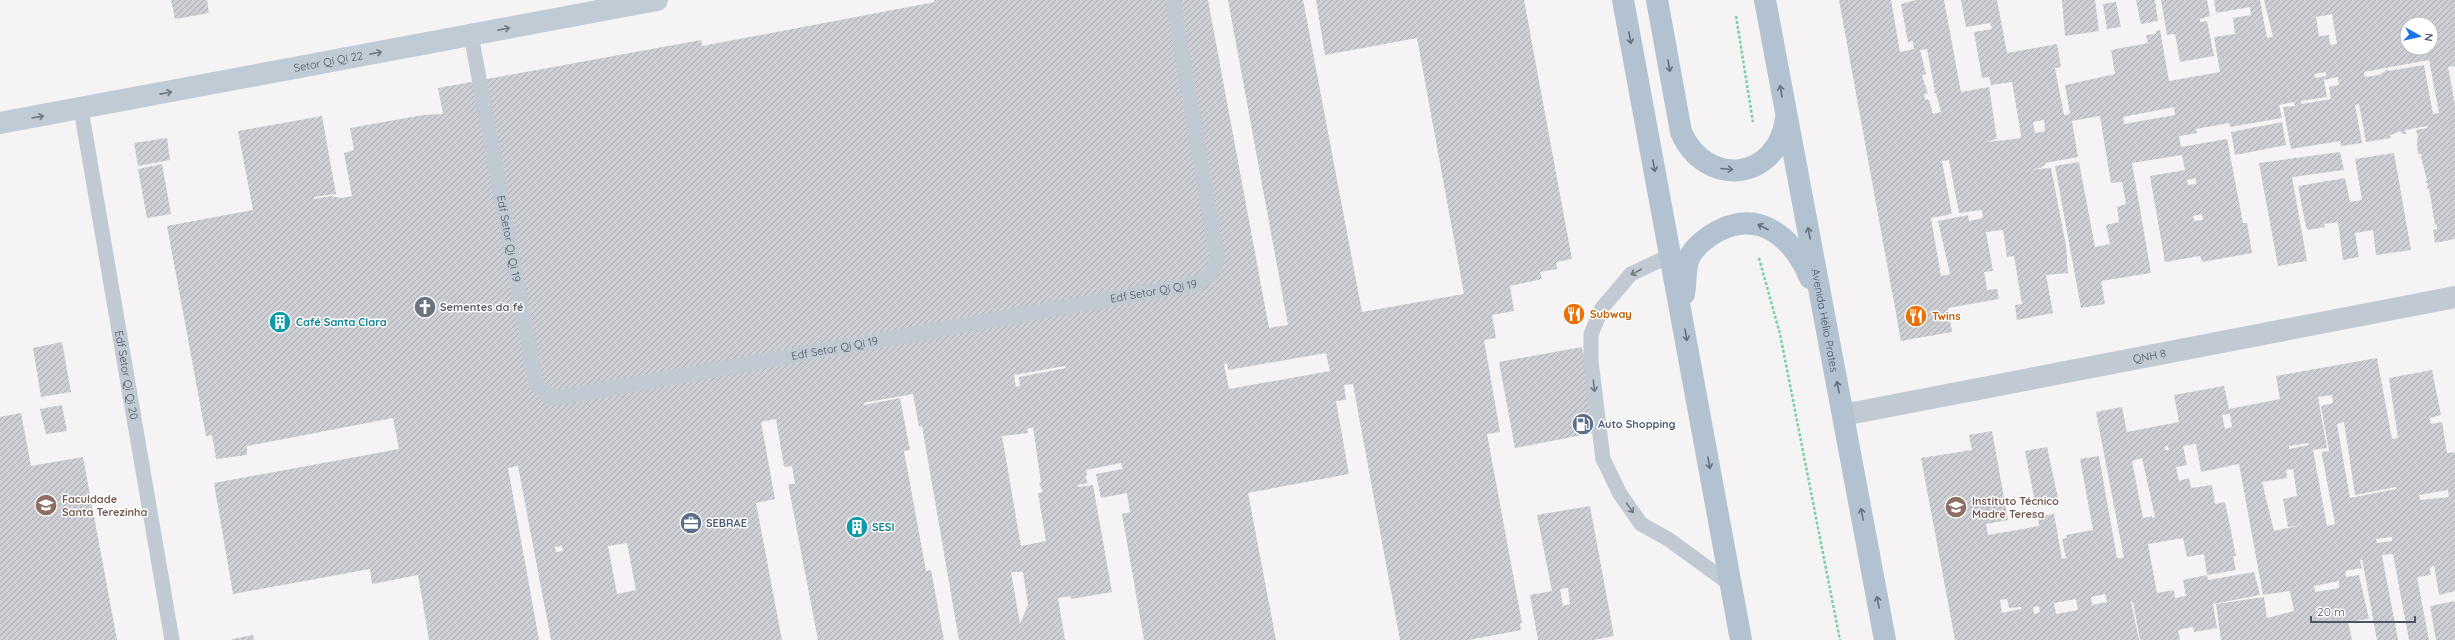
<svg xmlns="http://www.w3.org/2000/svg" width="2455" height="640" font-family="Quicksand,sans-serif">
	<defs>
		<pattern id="building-hatch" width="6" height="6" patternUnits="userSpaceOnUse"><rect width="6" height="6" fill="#cdcfd5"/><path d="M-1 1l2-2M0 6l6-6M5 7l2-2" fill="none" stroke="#a8abb0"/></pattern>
	</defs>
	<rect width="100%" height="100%" fill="#f5f3f3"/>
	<path fill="url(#building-hatch)" fill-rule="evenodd" d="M171 0H207L209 13 175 19Z
		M934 0H1208L1269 328 1288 325 1228 0H1303L1362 312 1464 294 1417 38 1325 55 1316 0H1524L1572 259 1556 262 1557 269 1540 272 1542 279 1510 286 1514 311 1492 315 1496 338 1484 340 1500 432 1487 434 1522 623 1520 624 1521 630 1469 640H1400L1353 384 1344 385 1346 400 1336 401 1349 474 1248 493 1276 640H1144L1122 514 1130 512 1127 493 1101 498 1096 474 1123 469 1121 463 1086 470 1087 475 1085 476 1088 483 1078 485V487L1093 485 1112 592 1071 599V596L1058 598 1065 640H959L922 426 919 427 913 394 863 403 864 405 900 398 910 450 904 451 926 571 931 570 944 640H818L788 484H795L792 466 784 467 776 419 761 422 775 499 756 503 782 640H551L518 466 508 468 539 640H429L418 575 372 584 370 569 233 594 214 483 399 449 393 418 247 446V455L216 459 212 435 206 436 167 226 253 210 238 131 322 116 336 194 314 197V199L331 196 341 198 352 196 344 153 354 150 350 128 423 115 443 114 438 88 701 40 702 46 935 2ZM1326 353 1330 371 1229 389 1224 364 1227 363 1228 370ZM1065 366 1066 368 1019 377 1020 386 1016 387 1014 375ZM1033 427 1041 483H1039L1043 492 1038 493 1046 541 1021 546 1002 436 1028 433 1027 429ZM627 543 636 590 617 594 608 546ZM562 546 563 551 556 552 555 547ZM1011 572H1023L1028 605 1020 624Z
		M1839 0H1891L1900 52 1914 49 1913 41 1908 42 1901 4 1916 0H1944L1961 92 1989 87 1997 139 1985 142 2015 139 2021 137V135L2012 82 1991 85 1989 77 1982 78 1974 32 1992 29 1990 23 1966 27 1961 0H1997L2007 53 2057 44 2061 67 2055 68 2064 115 2070 114 2065 85 2115 74 2111 50 2148 43 2146 35 2156 34V31L2160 30 2169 81 2220 72 2214 37 2235 34 2233 18 2251 15 2250 7 2216 13 2214 0H2260L2267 38 2273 37 2264 0H2455V66L2448 67 2455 105V239L2435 243 2433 230 2437 229V225H2435L2429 188 2427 189 2428 183H2425L2427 180 2421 157 2422 154H2418L2417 141 2418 136 2416 130 2428 128 2427 126 2405 130 2406 134H2402L2401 131 2390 135 2391 138 2366 142 2359 104 2355 105 2362 143 2341 146 2340 141 2291 149 2283 107 2295 106 2294 102 2279 105 2282 118 2230 127 2229 123 2196 129 2197 133 2179 136 2181 147 2227 139 2243 223H2247L2252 253 2202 262 2200 256 2165 262 2150 176 2185 170 2182 155 2132 163 2151 273 2101 281 2105 304 2081 308 2055 166 2079 162 2095 247 2110 244 2106 225 2119 222 2117 207 2126 204 2122 182 2111 183 2100 116 2072 121 2078 157 2045 163V165L2040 168 2028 170 2051 168 2066 246 2068 273 2046 275 2053 313 2017 320 2015 305 2022 304 2014 256 2007 257 2003 230 1986 232 1993 271 1984 272 1987 290 1997 289 1999 299 1948 308 1952 332 1901 341ZM2332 14 2337 44 2330 45 2329 35 2319 36 2316 17ZM2407 24H2431V48H2407ZM1927 49 1934 86H1933L1935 88 1934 93H1936L1941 112 1933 114 1929 100 1925 99 1924 94H1928L1922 75 1926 74 1920 50ZM2429 60 2439 113 2433 114 2424 65 2388 71V69L2379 75 2365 77 2364 72ZM2326 72V76L2315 78 2314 74ZM2338 77 2339 85 2329 87 2331 99 2302 104 2301 101 2327 97 2324 80ZM2174 107 2175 115 2124 124 2123 117ZM2044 120 2045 131 2035 133 2033 122ZM1949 160 1959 213 1982 210 1983 218 1969 221 1968 215 1938 221 1950 274 1941 276 1931 218 1952 214 1942 161ZM2196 178V184L2188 185 2187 180ZM2202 214 2203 220 2194 221 2193 216Z
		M2062 0H2095L2099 31 2065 36Z
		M2136 0H2155L2158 21 2141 24Z
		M2161 0H2207L2210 16 2200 19V22L2207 21 2214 56 2180 62 2175 34 2167 35Z
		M2116 2 2121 27 2107 29 2103 4Z
		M2282 122 2286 145 2235 155 2231 132Z
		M167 138 170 160 138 166 134 143Z
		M2340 152 2344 170 2292 177 2307 261 2278 266 2259 163Z
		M2394 153 2411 250 2376 255 2373 230 2355 233 2359 257 2343 260 2338 222 2324 224 2325 227 2308 230 2306 227 2298 186 2345 178 2350 202 2362 200 2355 159Z
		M162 164 171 214 147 218 138 169Z
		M62 342 71 392 41 397 33 348Z
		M1582 347 1598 432 1515 448 1499 362Z
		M2377 358 2392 439 2398 438 2389 378 2432 370 2441 415 2430 418 2431 424 2442 422 2447 453 2455 452V591L2439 595 2434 565 2430 569 2431 575 2417 577 2429 640H2409L2393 554 2382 555 2398 640H2377L2362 559 2360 560 2362 568 2345 571 2346 577 2359 575 2369 619 2348 622 2352 640H2221L2216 604 2264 597 2267 618 2294 611 2290 591 2263 595 2239 464 2201 472 2196 444 2183 446 2187 465 2176 467 2179 481 2189 478 2191 488 2212 485 2215 504 2225 502 2236 556H2233L2236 570 2207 575 2204 554 2187 557 2183 538 2148 544 2157 593 2174 590 2175 598 2186 596 2183 580 2207 575 2208 580 2254 572 2260 595 2213 604 2217 628 2194 632 2193 627 2178 630 2180 640H2140L2133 602H2131L2139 640H1955L1921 458 1972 450 1969 435 1992 431 2008 520 1986 524 1988 535 2039 526 2038 517 2054 514 2062 559 2066 558 2062 539 2067 538 2066 535 2093 530 2080 459 2099 456 2117 558H2124L2096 412 2122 407 2127 432 2179 422 2174 395 2224 386 2229 409 2280 399 2276 376ZM2332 395 2333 403 2321 406 2329 451 2322 452V455L2335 524 2327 526 2313 450 2327 448 2318 397ZM2230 414 2232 427 2225 429 2222 415ZM2344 422 2355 495 2396 487V489L2350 498 2337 424ZM2308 443 2309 445 2289 449V446ZM2165 446H2168L2169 450H2165ZM2142 458 2155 517 2152 518V516L2143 518 2132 461ZM2293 469 2297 496 2283 499 2288 527 2303 525 2274 531 2262 482 2287 478 2286 470ZM2448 490 2449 497 2420 500 2419 495ZM2392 537V541L2377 543 2376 539ZM2339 581V588L2315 592 2314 586ZM2105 594 2107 602 2092 605 2091 597ZM2007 599 2009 608 2021 607V609L2002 613 2000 600ZM2076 599 2078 610 2056 614 2054 603ZM2039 606 2040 612 2034 614 2033 607Z
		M62 405 67 431 46 434 40 409Z
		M21 413 31 466 83 457 117 640H0V417Z
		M2047 447 2059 503 2036 507 2025 451Z
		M1590 506 1614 636 1594 640H1538L1530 595 1552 591 1537 515ZM1568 588 1570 604 1563 606 1560 589Z
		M2455 601V640H2436L2430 606Z
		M253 635 254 640H233L232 639Z"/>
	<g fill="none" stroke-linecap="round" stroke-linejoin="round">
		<path stroke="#7ad0a6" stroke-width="2.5" stroke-dasharray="3 2" stroke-linecap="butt" d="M1736 16 1753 122
			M1759 258 1780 334 1840 640"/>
		<g stroke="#c1cad2" stroke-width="15">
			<path id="s1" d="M471 35 536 384 549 396 557 398 1199 283C1209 276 1215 270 1217 258L1173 0"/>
			<path id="s2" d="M81 109 172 640"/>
			<path d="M1671 255 1631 274 1602 308 1591 334V361L1603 459 1620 494 1641 524 1668 539 1730 584"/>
		</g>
		<path stroke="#c1cad2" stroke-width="22" id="s3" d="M1843 415 2455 297"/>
		<path stroke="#c1cbd6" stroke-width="22" id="s4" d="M0 123 657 0"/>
		<g stroke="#b3c2d1" stroke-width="22">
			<path d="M1623 0 1741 640"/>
			<path d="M1657 0 1681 132C1706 189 1777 181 1786 119"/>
			<path id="s5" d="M1765 0 1885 640"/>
			<path d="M1684 294C1686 283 1685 267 1689 258 1694 247 1708 236 1718 231 1761 209 1794 239 1810 278"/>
		</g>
	</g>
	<defs><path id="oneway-shaft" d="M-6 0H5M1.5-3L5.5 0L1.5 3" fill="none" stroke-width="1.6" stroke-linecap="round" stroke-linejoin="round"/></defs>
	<g stroke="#6e7984">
		<use href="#oneway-shaft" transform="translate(504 29) rotate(-11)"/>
		<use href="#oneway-shaft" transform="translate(376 53) rotate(-11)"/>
		<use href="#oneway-shaft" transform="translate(166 93) rotate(-11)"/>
		<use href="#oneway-shaft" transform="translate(38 117) rotate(-10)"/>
	</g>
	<g stroke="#64717d">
		<use href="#oneway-shaft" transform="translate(1630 38) rotate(79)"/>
		<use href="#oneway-shaft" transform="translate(1669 66) rotate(80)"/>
		<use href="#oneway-shaft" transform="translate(1781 91) rotate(-100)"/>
		<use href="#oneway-shaft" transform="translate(1654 166) rotate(79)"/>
		<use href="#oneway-shaft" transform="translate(1727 169) rotate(5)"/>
		<use href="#oneway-shaft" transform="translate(1763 227) rotate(-153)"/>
		<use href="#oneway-shaft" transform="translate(1809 233) rotate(-101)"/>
		<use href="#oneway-shaft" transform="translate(1686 335) rotate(80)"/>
		<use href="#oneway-shaft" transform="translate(1838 387) rotate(-101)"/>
		<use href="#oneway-shaft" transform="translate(1709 463) rotate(80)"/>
		<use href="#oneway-shaft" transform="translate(1862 514) rotate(-101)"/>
		<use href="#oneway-shaft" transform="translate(1878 602) rotate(-101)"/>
	</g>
	<g stroke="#6e7983">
		<use href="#oneway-shaft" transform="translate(1636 272) rotate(152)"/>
		<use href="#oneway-shaft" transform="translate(1594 386) rotate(83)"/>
		<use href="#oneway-shaft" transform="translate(1630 508) rotate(55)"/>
	</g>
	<defs>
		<g id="church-disc" transform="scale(1.15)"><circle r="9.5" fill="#6b7280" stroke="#fff"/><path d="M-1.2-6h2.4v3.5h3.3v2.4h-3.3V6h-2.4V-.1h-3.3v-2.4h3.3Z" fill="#fff"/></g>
		<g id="restaurant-disc" transform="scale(1.15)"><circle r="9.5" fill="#e8710a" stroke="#fff"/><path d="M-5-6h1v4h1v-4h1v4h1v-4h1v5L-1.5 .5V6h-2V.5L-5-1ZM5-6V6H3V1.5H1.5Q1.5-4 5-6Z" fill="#fff"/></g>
		<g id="building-disc" transform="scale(1.15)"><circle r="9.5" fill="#0f9aa8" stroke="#fff"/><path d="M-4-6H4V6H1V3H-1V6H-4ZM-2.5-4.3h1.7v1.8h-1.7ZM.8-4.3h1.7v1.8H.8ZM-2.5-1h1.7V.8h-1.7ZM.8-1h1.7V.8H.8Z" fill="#fff"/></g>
		<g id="fuel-disc" transform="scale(1.15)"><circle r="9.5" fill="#5c6f8a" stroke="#fff"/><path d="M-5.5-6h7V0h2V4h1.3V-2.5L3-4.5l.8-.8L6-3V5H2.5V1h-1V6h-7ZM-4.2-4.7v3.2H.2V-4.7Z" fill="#fff"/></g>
		<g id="university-disc" transform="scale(1.15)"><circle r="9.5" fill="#8d6e63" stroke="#fff"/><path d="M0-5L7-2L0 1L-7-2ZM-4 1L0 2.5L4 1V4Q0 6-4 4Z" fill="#fff"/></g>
		<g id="office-disc" transform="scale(1.15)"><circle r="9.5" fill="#5c6f8a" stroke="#fff"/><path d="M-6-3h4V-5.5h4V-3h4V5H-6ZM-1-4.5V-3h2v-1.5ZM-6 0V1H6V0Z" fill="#fff"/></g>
	</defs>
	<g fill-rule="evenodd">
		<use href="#church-disc" x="425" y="307"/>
		<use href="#restaurant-disc" x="1574" y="314"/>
		<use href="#restaurant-disc" x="1916" y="316"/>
		<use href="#building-disc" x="280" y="322"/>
		<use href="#fuel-disc" x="1583" y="424"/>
		<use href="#university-disc" x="46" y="505"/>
		<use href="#university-disc" x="1956" y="507"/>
		<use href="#office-disc" x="691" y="523"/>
		<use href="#building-disc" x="857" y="527"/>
	</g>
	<g text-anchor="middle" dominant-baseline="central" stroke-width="3" stroke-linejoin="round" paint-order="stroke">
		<g font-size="11" fill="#4a5661" stroke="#fff">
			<text stroke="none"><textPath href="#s4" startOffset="334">Setor Qi Qi 22</textPath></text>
			<text stroke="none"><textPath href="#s1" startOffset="207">Edf Setor Qi Qi 19</textPath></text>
			<text stroke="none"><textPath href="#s1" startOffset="987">Edf Setor Qi Qi 19</textPath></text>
			<text stroke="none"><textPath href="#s5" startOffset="326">Avenida Hélio Prates</textPath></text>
			<text stroke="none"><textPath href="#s1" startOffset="663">Edf Setor Qi Qi 19</textPath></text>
			<text stroke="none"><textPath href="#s3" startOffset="312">QNH 8</textPath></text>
			<text stroke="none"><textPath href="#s2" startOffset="270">Edf Setor Qi Qi 20</textPath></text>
		</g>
		<g font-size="11" font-weight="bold" fill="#5b616d" stroke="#fff" text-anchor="start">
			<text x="440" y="307">Sementes da fé</text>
		</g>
		<g font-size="11" font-weight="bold" fill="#c56008" stroke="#fff" text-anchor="start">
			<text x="1590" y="314">Subway</text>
			<text x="1932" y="316">Twins</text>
		</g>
		<g font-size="11" font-weight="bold" fill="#0d838f" stroke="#fff" text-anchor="start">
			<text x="296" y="322">Café Santa Clara</text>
			<text x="872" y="527">SESI</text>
		</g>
		<g font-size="11" font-weight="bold" fill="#4e5e75" stroke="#fff" text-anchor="start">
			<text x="1598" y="424">Auto Shopping</text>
			<text x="706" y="523">SEBRAE</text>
		</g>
		<g font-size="11" font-weight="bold" fill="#785e54" stroke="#fff" text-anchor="start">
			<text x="62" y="499">Faculdade<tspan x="62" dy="13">Santa Terezinha</tspan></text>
			<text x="1972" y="501">Instituto Técnico<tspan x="1972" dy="13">Madre Teresa</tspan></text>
		</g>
	</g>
	<g transform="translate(2419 36) rotate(98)"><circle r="19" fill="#ffffff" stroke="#b7bbc0"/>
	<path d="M0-3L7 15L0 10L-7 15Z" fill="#1a73e8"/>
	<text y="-6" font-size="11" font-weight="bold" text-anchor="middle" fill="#4a5661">N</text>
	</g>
	<path d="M2311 616v6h104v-6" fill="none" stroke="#4a5661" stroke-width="2"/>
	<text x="2317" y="616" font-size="12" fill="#4a5661" stroke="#ffffff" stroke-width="3" paint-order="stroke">20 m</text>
</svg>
